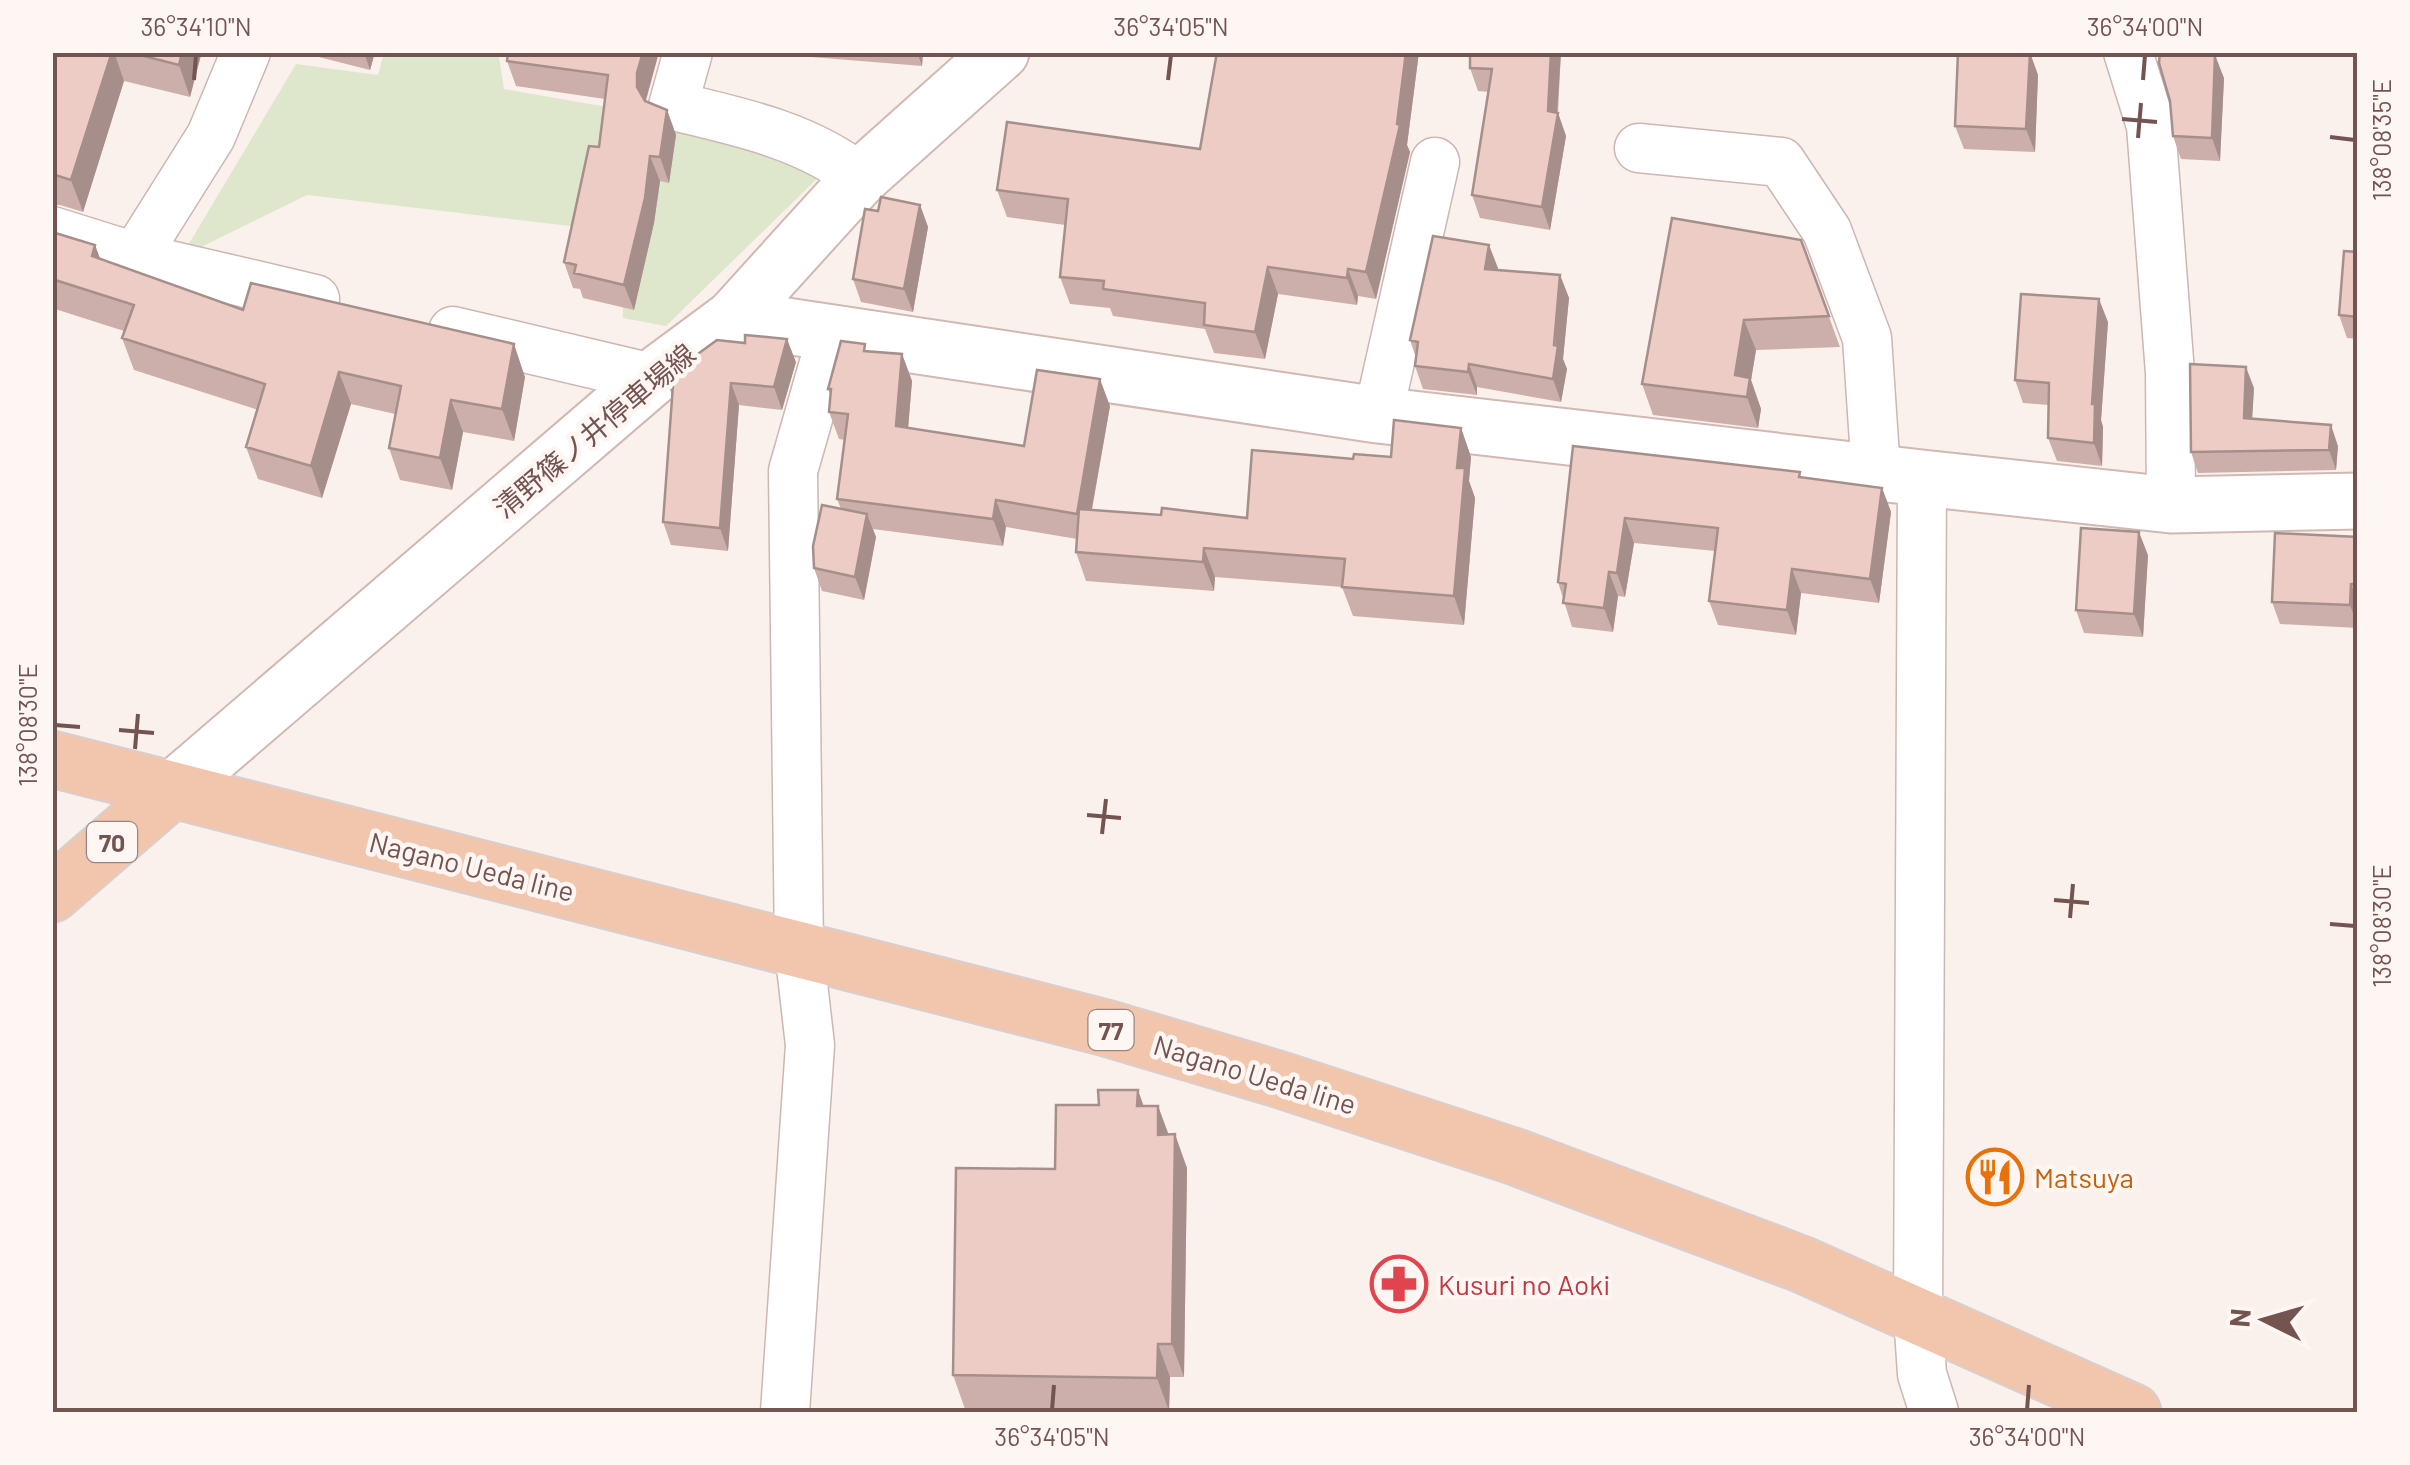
<svg xmlns="http://www.w3.org/2000/svg" width="2410" height="1465" font-family="Barlow,'Noto Sans JP',sans-serif">
	<rect width="100%" height="100%" fill="#fbf1ec"/>
	<path fill="#dee7cb" d="M476 52 499 57 504 89 665 117 826 170 666 326 623 318 621 232 307 195 181 257 296 64 378 75 384 53Z"/>
	<g fill="none" stroke-linecap="round" stroke-linejoin="round">
		<g stroke="#ccb7b2" stroke-width="51">
			<path id="street" d="M688 52 673 106C737 121 808 136 860 178
				M2128 52 2151 126 2170 373 2171 505
				M1639 148 1781 162 1827 231 1867 338 1876 472
				M52 231 135 257 315 299
				M135 257 211 136 246 52
				M453 331 652 378
				M1378 415 1435 162
				M1922 478 1918 1315 1922 1374 1934 1412
				M785 1412 810 1045 799 949 793 471 832 335"/>
		</g>
		<g stroke="#d1b8b3" stroke-width="59">
			<path id="secondary" d="M733 318 1378 415 1922 478 2171 505 2358 501
				M171 791 652 378 733 318 860 178 1001 52"/>
		</g>
		<g stroke="#d8cfce" stroke-width="59">
			<path id="primary" d="M52 759 1106 1028 1281 1080 1513 1156 1801 1264 2133 1412
				M52 894 171 791"/>
		</g>
		<use href="#street" stroke="#fff" stroke-width="48"/>
		<use href="#secondary" stroke="#fff" stroke-width="55"/>
		<use href="#primary" stroke="#f1c6ac" stroke-width="55"/>
	</g>
	<path fill="#ccafaa" d="M52 52H200L201 55 190 97 124 81 83 212 60 205H52Z
		M299 52H375L370 70Z
		M508 52H659L646 101 667 110 676 135 669 183 660 181 654 223 634 310 583 298 580 289 573 288 564 262 599 147 605 99 516 86 507 61Z
		M749 52H923L922 66Z
		M1217 52H1419L1407 145 1410 152 1376 299 1358 296 1357 305 1278 294 1265 359 1214 353 1205 329 1113 316 1110 308 1070 304 1060 277 1065 225 1007 217 997 190 1200 149Z
		M1470 52H1561L1558 113 1566 136 1550 230 1480 218 1472 195 1489 92 1478 91 1470 68Z
		M2030 53 2038 75 2035 152 1964 149 1955 126Z
		M2224 78 2220 161 2181 159 2173 136Z
		M920 205 928 227 913 312 861 302 853 279 878 211Z
		M52 232 95 245 100 259 243 310 525 377 514 441 463 432 452 490 400 480 389 448 395 414 351 404 322 498 258 479 246 447 258 410 134 370 122 338 124 331 52 308Z
		M1801 240 1840 347 1756 350 1751 380 1761 409 1758 428 1653 415 1642 384Z
		M1489 245 1497 270 1560 275 1569 298 1563 359 1567 369 1561 402 1477 387V395L1423 389 1415 366 1416 358 1410 340Z
		M2358 252V339L2347 338 2339 315Z
		M2108 322 2101 420 2103 427 2102 466 2057 461 2048 438 2049 405 2023 403 2015 380Z
		M867 351 902 354 912 381 908 428 1024 446 1110 406 1092 510 1161 515 1247 518 1353 459 1391 457 1461 428 1471 457 1469 481 1475 498 1464 625 1353 616 1342 587 1215 577 1214 591 1086 581 1076 552 1077 539 1006 527 1003 546 873 529 876 537 864 600 822 591 814 568 841 509 837 499 845 440 839 439 829 412 831 397 828 389Z
		M796 362 782 410 739 405 728 551 671 545 663 522 672 395 668 385Z
		M2254 388 2252 418 2338 446 2336 470 2198 473 2191 452Z
		M1573 446 1882 488 1891 512 1879 603 1801 593 1796 635 1718 625 1709 601 1715 551 1634 543 1625 597 1618 596 1613 632 1572 627 1558 582Z
		M2358 537V628L2280 624 2272 602Z
		M2148 555 2143 637 2084 633 2076 610Z
		M1143 1106H1158L1169 1135 1187 1168 1184 1377H1170L1169 1411 965 1409 953 1375 1055 1169Z"/>
	<path fill="#a68f8b" d="M112 52H114L124 81 83 212 71 180Z
		M182 52H200L201 55 190 97 179 65Z
		M364 52H375L370 70Z
		M643 52H659L646 99V112L637 87V73Z
		M917 52H923L922 66Z
		M1406 52H1419L1407 145 1410 152 1376 299 1366 272 1397 124Z
		M1551 52H1561L1557 115 1558 113 1566 136 1550 230 1542 207Z
		M2030 53 2038 75 2035 152 2026 129Z
		M2215 55 2224 78 2220 161 2212 138Z
		M667 110 676 135 669 183 660 157Z
		M650 156 660 181 654 223 634 310 624 285Z
		M920 205 928 227 913 312 904 289Z
		M95 245 107 277 92 256Z
		M1489 245 1498 268 1494 292 1485 269Z
		M1268 267 1278 294 1265 359 1255 332Z
		M1348 269 1358 296 1357 305 1347 278Z
		M1560 275 1569 298 1563 359 1567 369 1561 402 1553 379Z
		M2099 299 2108 322 2101 420 2103 427 2102 466 2094 443 2092 404Z
		M1744 320 1756 350 1751 380 1761 409 1758 428 1747 397 1735 375Z
		M787 339 796 362 782 410 774 387Z
		M514 344 525 377 514 441 502 409Z
		M902 354 912 381 906 453 896 426Z
		M1469 364 1477 387V395L1468 372Z
		M2246 367 2254 388 2251 438 2244 418Z
		M339 372 351 404 322 498 311 466Z
		M1100 379 1110 406 1086 541 1077 514Z
		M731 383 739 405 728 551 720 528Z
		M451 400 463 432 452 490 440 458Z
		M2331 425 2338 446 2336 470 2329 450Z
		M1461 428 1471 457 1469 481 1475 498 1464 625 1454 596 1457 468Z
		M1882 488 1891 512 1879 603 1870 579Z
		M996 500 1006 527 1003 546 993 519Z
		M867 514 876 537 864 600 855 577Z
		M1625 518 1634 543 1625 597 1617 573Z
		M2139 532 2148 555 2143 637 2134 614Z
		M1204 548 1215 577 1214 591 1203 562Z
		M1792 569 1801 593 1796 635 1787 610Z
		M1609 572 1618 596 1613 632 1604 608Z
		M2351 584 2358 602V627L2350 605Z
		M1138 1090 1150 1124 1137 1106Z
		M1158 1106 1170 1139 1158 1135Z
		M1175 1134 1187 1168 1184 1377 1172 1344Z
		M1158 1344 1170 1377 1169 1411 1157 1378Z"/>
	<path fill="#edccc6" stroke="#a68f8b" stroke-width="2.5" d="M52 52H112L71 180 52 174Z
		M128 52H182L179 65Z
		M508 52H643L637 73V87L645 101 667 110 660 157 650 156 645 198 624 285 574 273 576 265 564 262 589 146 599 147 608 75 507 61Z
		M1217 52H1406L1397 124 1400 125 1366 272 1348 269 1347 278 1268 267 1255 332 1204 325 1205 303 1103 289 1104 281 1060 277 1068 199 997 190 1007 122 1200 149Z
		M1470 52H1551L1548 111 1558 113 1542 207 1472 195 1492 69 1470 68Z
		M1958 52 2030 53 2026 129 1955 126Z
		M2160 52 2215 55 2212 138 2173 136 2170 101 2159 63Z
		M881 197 920 205 904 289 853 279 865 209 878 211Z
		M1672 218 1801 240 1829 316 1744 320 1735 375 1750 378 1747 397 1642 384Z
		M52 232 95 245 92 256 243 310 251 283 514 344 502 409 451 400 440 458 389 448 401 386 339 372 311 466 246 447 265 384 122 338 134 305 52 279Z
		M1433 236 1489 245 1485 269 1560 275 1554 345 1558 346 1553 379 1469 364 1468 372 1415 366 1418 342 1410 340Z
		M2344 251 2358 252V317L2339 315Z
		M2021 294 2099 299 2092 404H2095L2094 443 2048 438 2049 383 2015 380Z
		M745 335 787 339 774 387 731 383 720 528 663 522 673 385H668L669 375 717 340 745 343Z
		M841 341 865 344 864 351 902 354 896 426 1024 446 1037 370 1100 379 1077 514 996 500 993 519 837 499 848 414 829 412 831 389H828Z
		M2190 364 2246 367 2244 418 2331 425 2329 450 2191 452Z
		M1394 420 1461 428 1457 468H1465L1454 596 1342 587 1345 559 1204 548 1203 562 1076 552 1079 509 1161 515 1162 508 1247 518 1252 450 1353 459 1354 454 1391 457Z
		M1573 446 1800 472 1799 477 1882 488 1870 579 1792 569 1787 610 1709 601 1718 528 1625 518 1617 573 1609 572 1604 608 1563 603 1566 584 1558 582Z
		M822 505 867 514 855 577 814 568 813 546Z
		M2081 528 2139 532 2134 614 2076 610Z
		M2275 533 2358 537V584H2351L2350 605 2272 602Z
		M1098 1090H1138L1137 1106H1158V1135L1175 1134 1172 1344H1158L1157 1378 953 1375 956 1168 1055 1169 1056 1105H1099Z"/>
	<path fill="none" stroke="#745451" stroke-width="4" d="M194 80 196 55M1168 80 1171 55M2143 80 2145 55M2122 119 2157 122M2330 137 2355 140M2138 138 2141 103M55 725 80 727M119 730 154 733M135 749 138 714M1087 815 1121 818M1102 834 1106 799M2054 900 2089 903M2070 918 2073 884M2330 924 2355 926M1052 1410 1054 1385M2027 1410 2029 1385"/>
	<defs>
		<g id="restaurant-ring" transform="scale(2.875)"><circle r="9.5" fill="#fdf6f2" stroke="#e8710a" stroke-width="1.5"/><path d="M-5-6h1v4h1v-4h1v4h1v-4h1v5L-1.5 .5V6h-2V.5L-5-1ZM5-6V6H3V1.5H1.5Q1.5-4 5-6Z" fill="#e8710a"/></g>
		<g id="pharmacy-ring" transform="scale(2.875)"><circle r="9.5" fill="#fdf6f2" stroke="#e0444e" stroke-width="1.5"/><path d="M-2-6h4v4h4v4h-4v4h-4v-4h-4v-4h4Z" fill="#e0444e"/></g>
	</defs>
	<g fill-rule="evenodd">
		<use href="#restaurant-ring" x="1995" y="1177"/>
		<use href="#pharmacy-ring" x="1399" y="1284"/>
	</g>
	<g text-anchor="middle" dominant-baseline="central" stroke-width="9" stroke-linejoin="round" paint-order="stroke">
		<g fill="#fdf6f2" stroke="#9d8581" stroke-width="2.5">
			<rect x="87" y="822" width="50" height="40" rx="8"/>
			<rect x="1088.5" y="1010" width="45" height="40" rx="8"/>
		</g>
		<g font-size="25" font-weight="bold" fill="#745451">
			<text x="112" y="842">70</text>
			<text x="1111" y="1030">77</text>
		</g>
		<g font-size="28" fill="#745451" stroke="#fdf6f2">
			<text transform="translate(594 430) rotate(-40)">清野篠ノ井停車場線</text>
			<text transform="translate(472 866) rotate(14)">Nagano Ueda line</text>
			<text transform="translate(1255 1074) rotate(17)">Nagano Ueda line</text>
		</g>
		<g font-size="28" fill="#c56008" stroke="#fdf6f2" text-anchor="start">
			<text x="2034" y="1177">Matsuya</text>
		</g>
		<g font-size="28" fill="#be3a42" stroke="#fdf6f2" text-anchor="start">
			<text x="1438" y="1284">Kusuri no Aoki</text>
		</g>
	</g>
	<rect width="2410" height="1465" fill="none" stroke="#fdf6f2" stroke-width="110"/>
	<g transform="translate(2265 1320) rotate(275)" stroke="#fdf6f2" stroke-width="8" paint-order="stroke">
	<path d="M0-8L18 38L0 25L-18 38Z" fill="#745451"/>
	<text y="-15" font-size="28" font-weight="bold" text-anchor="middle" fill="#745451">N</text>
	</g>
	<rect x="55" y="55" width="2300" height="1355" fill="none" stroke="#745451" stroke-width="4"/>
	<g font-size="25" text-anchor="middle" fill="#745451">
		<text x="196" y="36">36°34'10"N</text>
		<text x="1171" y="36">36°34'05"N</text>
		<text x="2145" y="36">36°34'00"N</text>
		<text transform="translate(2382 140) rotate(-90)" y="9">138°08'35"E</text>
		<text transform="translate(28 725) rotate(-90)" y="9">138°08'30"E</text>
		<text transform="translate(2382 926) rotate(-90)" y="9">138°08'30"E</text>
		<text x="1052" y="1446">36°34'05"N</text>
		<text x="2027" y="1446">36°34'00"N</text>
	</g>
</svg>
